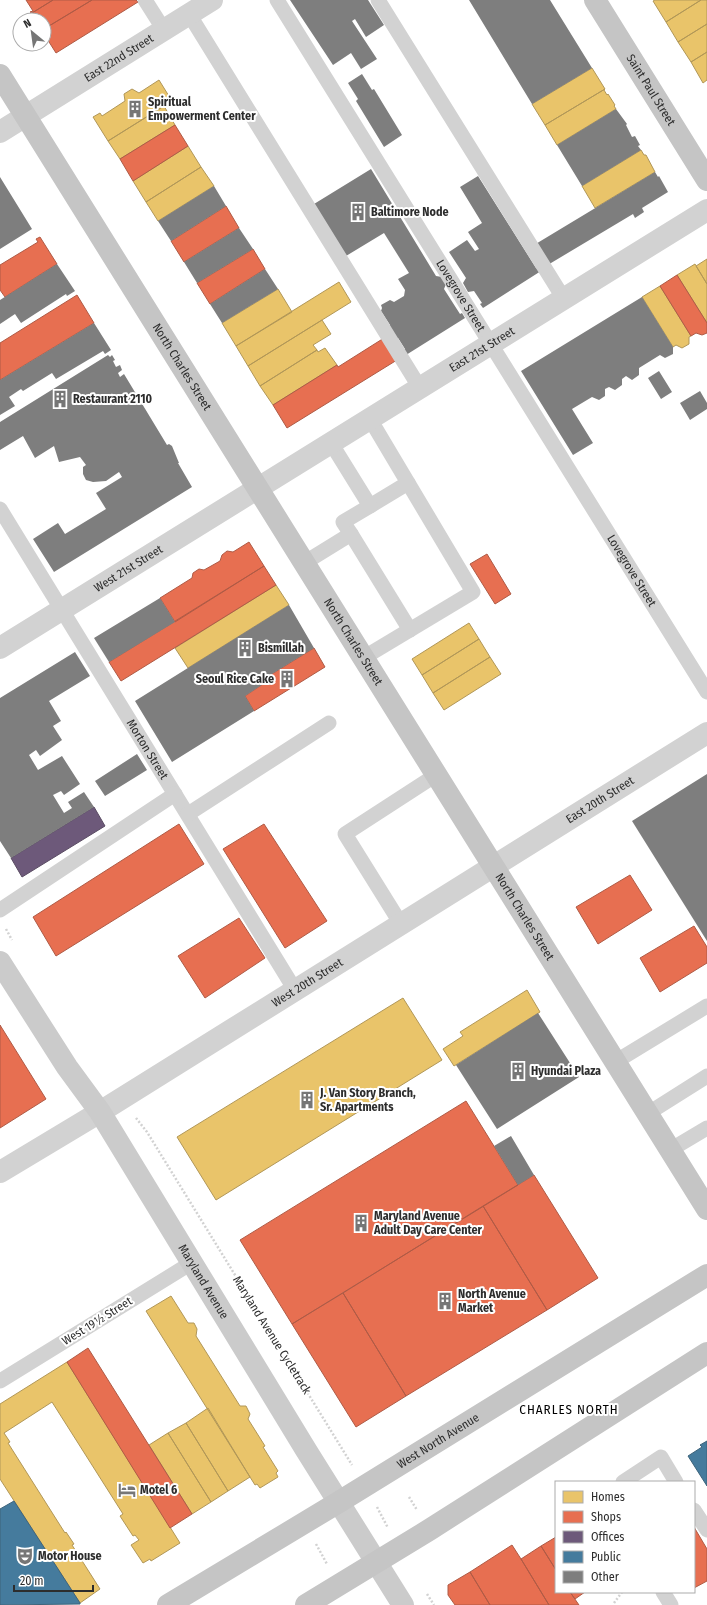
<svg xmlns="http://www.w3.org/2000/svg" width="707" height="1605" font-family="'Fira Sans Condensed',sans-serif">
	<rect width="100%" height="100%" fill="#fff"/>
	<path fill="#e9c46a" stroke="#b19758" d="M655 0H701L666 22 653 1Z
		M701 0H707V24L678 42 666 22Z
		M707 24V52L691 62 678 42Z
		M707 52V80L703 83 691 62Z
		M592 68 605 89 545 125 532 104Z
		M159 80 172 101 108 141 93 117 100 113 102 116 125 101 124 94 132 89 139 93Z
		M605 89 604 90 607 95 608 94 615 105 614 106 616 109 557 145 545 125Z
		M164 106 175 125 120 159 108 141Z
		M188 146 201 167 146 202 133 181Z
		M641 150 644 155H646L655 172 595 208 582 186Z
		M201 167 214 186 158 221 146 202Z
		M707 259V284L696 266Z
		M695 264 707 284V323L677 275Z
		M339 282 351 302 248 366 236 346Z
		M660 286 691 336 689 337V344L682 348 676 345 673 347 642 297Z
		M278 289 292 312 236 346 222 323Z
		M322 320 331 334 313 345 317 350 260 386 248 366Z
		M325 348 337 365 273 405 260 386 317 350 318 352Z
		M276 585 289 605 188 668 175 648Z
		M469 623 479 639 422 675 412 659Z
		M479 639 490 657 433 693 422 675Z
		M490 657 501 674 444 710 433 693Z
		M527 990 540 1012 454 1066 443 1049 463 1036 460 1032Z
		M403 998 442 1060 216 1200 177 1137Z
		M171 1296 188 1323H194L197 1329 196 1336 240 1406H246L250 1414 248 1419 265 1446 263 1447 278 1471 276 1473 278 1477 260 1488 257 1484 255 1485 146 1311Z
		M67 1362 180 1543 151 1561 150 1559 143 1563 131 1545 139 1540 135 1535 133 1536 120 1516 123 1514 52 1402 4 1433 10 1442 8 1443 65 1533 66 1532 74 1544 72 1545 100 1589 80 1603 0 1479V1404Z
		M208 1408 250 1477 228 1491 186 1423Z
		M186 1423 228 1491 211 1502 168 1433Z
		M168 1433 211 1502 192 1514 149 1445Z"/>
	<path fill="#e76f51" stroke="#af5b46" d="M26 0H53L32 13 30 12 33 11Z
		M53 0H92L44 29V20H35L32 13Z
		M92 0H136L138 2 56 53 44 34V29Z
		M175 125 188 146 133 181 120 159Z
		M226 206 239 228 184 262 171 241Z
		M40 237 57 264 5 297 0 290V265L38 242 36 239Z
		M253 249 265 269 210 304 197 283Z
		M677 275 707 323V333L702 335 696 333 691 336 660 286Z
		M77 295 94 323 0 380V343Z
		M384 338 397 360 287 428 273 405 337 365 338 367Z
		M249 542 264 566 175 622 160 598 192 578 193 573 199 569 204 570 220 561 222 555 227 551 233 552Z
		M487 554 511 594 495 604 470 564Z
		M264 566 276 585 121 681 109 662Z
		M314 648 325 667 254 711 245 696 269 680 267 677Z
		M179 824 204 864 56 956 33 917Z
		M264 824 327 921 285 948 223 849Z
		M630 875 652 910 598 944 576 907Z
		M239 918 265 958 205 998 178 956Z
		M694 926 707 947V963L660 992 640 958Z
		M0 1025 46 1099 0 1128Z
		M466 1101 518 1185 292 1324 240 1240Z
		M534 1175 598 1278 547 1310 483 1206Z
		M483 1206 547 1310 406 1396 343 1293Z
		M343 1293 406 1396 356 1427 292 1324Z
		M88 1348 192 1514 170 1528 67 1362Z
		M694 1527 707 1549V1581L694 1588Z
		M556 1537V1570L541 1546Z
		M512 1545 521 1559 549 1605H490L470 1572Z
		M541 1546 556 1570V1592H570L579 1605H549L521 1559Z
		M470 1572 490 1605H455L448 1595V1585Z
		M570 1592H585L575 1599Z"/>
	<path fill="#6d597a" stroke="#5a4c63" d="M94 807 105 826 22 877 11 858Z"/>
	<path fill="#457b9d" stroke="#3e647b" d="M707 1441V1486L688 1456 702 1447 700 1445Z
		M14 1501 80 1603V1604L0 1605V1509Z"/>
	<path fill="#7e7e7e" d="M290 0H368L384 25 366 37 355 19 352 21 377 59 361 69 351 53 333 65Z
		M469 0H550L592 68 532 104Z
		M362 74 372 90 374 89 402 135 384 147 356 101 358 99 348 83Z
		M616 109 627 124 626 125 632 137 635 136 640 145 638 146 641 150 582 186 557 145Z
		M371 169 436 276 442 277 446 284 444 289 460 314 462 313 465 318 406 355 403 350 405 349 398 338H393L388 330 390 325 381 311 382 308 381 305 390 300 394 302 404 296 405 290 398 279 409 273 384 233 346 256 314 204Z
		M655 172 658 177 659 176 668 192 642 208 644 212 635 218 633 214 546 266 534 245Z
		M478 176 536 268 541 271 483 308 480 304 482 303 474 291 468 292 463 283 466 278 449 252 467 240 475 251 479 249 468 232 482 223 460 187Z
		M0 177 32 229 0 249Z
		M214 186 226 206 171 241 158 221Z
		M239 228 253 249 197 283 184 262Z
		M57 264 75 291 67 296 66 294 21 323 15 314 0 324V300Z
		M265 269 278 289 222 323 210 304Z
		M642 297 673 347V354L665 358 660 355 639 368V375L632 380 626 376 622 379V385L615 390 609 387 605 389V396L599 400 592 397 572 409 593 443 573 455 521 371Z
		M94 323 111 350 105 354 103 351 56 379 52 373 23 391 21 389 9 397 15 406 0 415V380Z
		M108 355 110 357 112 355 115 360 113 361 116 367 120 365 122 370 118 373 120 377 124 374 167 445 169 444 172 446 179 463H178L192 487 54 572 33 539 58 523 65 534 106 509 96 493 122 477 119 472 106 481 93 482 86 480 83 474V467L86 465 80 457 59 462 54 446 35 458 23 436 0 450V422Z
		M659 371 672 392 661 399 648 378Z
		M700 391 707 403V409L690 420 680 403Z
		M160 598 175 622 109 662 94 638Z
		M289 605 314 648 267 677 269 680 245 696 254 711 172 762 135 701Z
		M75 652 90 676 49 701 61 721 53 726 62 740 40 756 36 750 29 755 38 770 62 756 80 784 64 795 61 791 53 795 64 813 72 808 68 802 84 792 94 807 11 858 0 841V698Z
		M137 754 147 770 105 796 95 781Z
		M707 774V941L632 821Z
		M538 1013 579 1077 497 1129 456 1065Z
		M511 1136 534 1175 518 1185 494 1146Z"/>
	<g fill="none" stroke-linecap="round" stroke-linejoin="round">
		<path stroke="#d2d2d2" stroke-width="2.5" stroke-dasharray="2 2" stroke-linecap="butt" d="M6 929 12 940
			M136 1118 147 1132 352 1465
			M409 1497 417 1510
			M377 1507 388 1528
			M316 1544 327 1564
			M427 1594 434 1605
			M614 1603 622 1592"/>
		<g stroke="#d2d2d2" stroke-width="15">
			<path d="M145 0 164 30"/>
			<path id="s1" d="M277 0 707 692"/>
			<path d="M378 0 564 299"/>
			<path d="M189 14 420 388"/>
			<path d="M331 443 370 506 408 483"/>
			<path id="s2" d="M0 509 295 990"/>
			<path d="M351 534 343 522 370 506"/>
			<path d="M304 563 351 534 410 630"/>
			<path d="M363 658 473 592 370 419"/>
			<path d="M188 814 329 723"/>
			<path d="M0 910 175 794"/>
			<path d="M401 924 345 834 436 775"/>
			<path d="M615 1062 707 1006"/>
			<path d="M647 1114 707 1076"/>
			<path d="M670 1150 707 1128"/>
			<path d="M0 1381 193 1262"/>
			<path d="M623 1482 661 1457 676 1482"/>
			<path d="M694 1510 707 1530"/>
			<path d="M663 1592 671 1605"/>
		</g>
		<g stroke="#d2d2d2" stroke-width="22">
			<path id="s3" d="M0 132 212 0"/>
			<path id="s4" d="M0 1172 100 1112 707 733"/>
		</g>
		<path stroke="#d2d2d2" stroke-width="22" id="s5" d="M0 648 707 210"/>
		<path stroke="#cbcbcb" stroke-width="22" id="s6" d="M0 962 67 1067 100 1112 306 1450 403 1605"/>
		<g stroke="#c5c5c5" stroke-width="22">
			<path id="s7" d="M595 0 707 180"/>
			<path id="s8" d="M0 75 707 1209"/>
			<path id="s9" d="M168 1605 339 1502 707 1275"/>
			<path d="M306 1605 429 1530 707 1353"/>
		</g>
	</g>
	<defs>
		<g id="building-bare" transform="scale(1.38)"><path d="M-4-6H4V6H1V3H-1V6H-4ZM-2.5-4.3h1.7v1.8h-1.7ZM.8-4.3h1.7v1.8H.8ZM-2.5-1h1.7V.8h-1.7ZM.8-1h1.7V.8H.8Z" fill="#767676" stroke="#fff" stroke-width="2.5" paint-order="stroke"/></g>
		<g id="hotel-bare" transform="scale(1.38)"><path d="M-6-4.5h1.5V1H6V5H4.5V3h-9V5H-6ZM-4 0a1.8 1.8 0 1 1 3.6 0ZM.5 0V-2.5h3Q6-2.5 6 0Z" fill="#767676" stroke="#fff" stroke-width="2.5" paint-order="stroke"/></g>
		<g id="theatre-bare" transform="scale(1.38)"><path d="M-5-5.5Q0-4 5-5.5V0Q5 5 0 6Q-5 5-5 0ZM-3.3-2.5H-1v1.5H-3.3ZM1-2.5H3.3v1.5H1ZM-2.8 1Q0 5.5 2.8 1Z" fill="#767676" stroke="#fff" stroke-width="2.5" paint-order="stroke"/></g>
	</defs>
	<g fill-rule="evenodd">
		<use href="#building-bare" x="135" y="109"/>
		<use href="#building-bare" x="358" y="212"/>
		<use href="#building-bare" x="60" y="399"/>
		<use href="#building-bare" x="245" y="648"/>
		<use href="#building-bare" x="287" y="679"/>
		<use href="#building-bare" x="518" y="1071"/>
		<use href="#building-bare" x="307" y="1100"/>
		<use href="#building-bare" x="361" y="1223"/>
		<use href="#building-bare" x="445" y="1301"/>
		<use href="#hotel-bare" x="127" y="1490"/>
		<use href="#theatre-bare" x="25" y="1556"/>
	</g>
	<g text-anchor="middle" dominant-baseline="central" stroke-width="4" stroke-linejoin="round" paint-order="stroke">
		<g font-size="12" fill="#2d2d2d" stroke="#fff">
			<text stroke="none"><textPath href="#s3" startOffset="140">East 22nd Street</textPath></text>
			<text stroke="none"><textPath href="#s7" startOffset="106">Saint Paul Street</textPath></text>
			<text stroke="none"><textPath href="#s1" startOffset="348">Lovegrove Street</textPath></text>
			<text stroke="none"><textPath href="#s5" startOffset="567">East 21st Street</textPath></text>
			<text stroke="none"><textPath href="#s8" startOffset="344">North Charles Street</textPath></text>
			<text stroke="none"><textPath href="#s5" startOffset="151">West 21st Street</textPath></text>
			<text stroke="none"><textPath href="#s1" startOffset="672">Lovegrove Street</textPath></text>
			<text stroke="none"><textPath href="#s8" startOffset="668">North Charles Street</textPath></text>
			<text stroke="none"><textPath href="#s2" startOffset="282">Morton Street</textPath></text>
			<text stroke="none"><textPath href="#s4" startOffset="706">East 20th Street</textPath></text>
			<text stroke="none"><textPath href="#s8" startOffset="992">North Charles Street</textPath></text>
			<text stroke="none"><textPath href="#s4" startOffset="361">West 20th Street</textPath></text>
			<text stroke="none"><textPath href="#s6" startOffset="379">Maryland Avenue</textPath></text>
			<text transform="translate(97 1321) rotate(-32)">West 19½ Street</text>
			<text transform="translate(272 1335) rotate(58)">Maryland Avenue Cycletrack</text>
			<text stroke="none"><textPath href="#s9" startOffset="316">West North Avenue</textPath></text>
		</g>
		<g font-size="12" font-weight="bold" fill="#2d2d2d" stroke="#fff" text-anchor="start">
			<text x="148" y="102">Spiritual<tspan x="148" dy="14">Empowerment Center</tspan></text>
			<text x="371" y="212">Baltimore Node</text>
			<text x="73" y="399">Restaurant 2110</text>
			<text x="258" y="648">Bismillah</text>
			<text x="274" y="679" text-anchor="end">Seoul Rice Cake</text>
			<text x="531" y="1071">Hyundai Plaza</text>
			<text x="320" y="1093">J. Van Story Branch,<tspan x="320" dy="14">Sr. Apartments</tspan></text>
			<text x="374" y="1216">Maryland Avenue<tspan x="374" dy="14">Adult Day Care Center</tspan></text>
			<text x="458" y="1294">North Avenue<tspan x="458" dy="14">Market</tspan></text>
			<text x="140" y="1490">Motel 6</text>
			<text x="38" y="1556">Motor House</text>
		</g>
		<g font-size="13" letter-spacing="1" fill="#000" stroke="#fff">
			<text x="569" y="1409">CHARLES NORTH</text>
		</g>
	</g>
	<rect x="555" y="1481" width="140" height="112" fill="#ffffff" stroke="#ababab"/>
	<rect x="563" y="1491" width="20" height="12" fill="#e9c46a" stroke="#ababab"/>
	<text x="591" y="1501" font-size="12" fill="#2d2d2d">Homes</text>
	<rect x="563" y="1511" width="20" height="12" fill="#e76f51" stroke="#ababab"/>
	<text x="591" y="1521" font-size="12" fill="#2d2d2d">Shops</text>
	<rect x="563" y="1531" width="20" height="12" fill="#6d597a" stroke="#ababab"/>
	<text x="591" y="1541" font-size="12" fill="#2d2d2d">Offices</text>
	<rect x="563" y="1551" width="20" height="12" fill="#457b9d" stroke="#ababab"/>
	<text x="591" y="1561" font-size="12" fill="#2d2d2d">Public</text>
	<rect x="563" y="1571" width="20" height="12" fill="#7e7e7e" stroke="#ababab"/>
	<text x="591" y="1581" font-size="12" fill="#2d2d2d">Other</text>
	<g transform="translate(32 32) rotate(331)"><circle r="19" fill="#ffffff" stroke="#ababab"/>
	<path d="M0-3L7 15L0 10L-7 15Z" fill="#767676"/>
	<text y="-6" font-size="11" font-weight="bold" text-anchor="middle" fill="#2d2d2d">N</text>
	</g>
	<path d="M14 1585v6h79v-6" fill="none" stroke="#2d2d2d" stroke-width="2"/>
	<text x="20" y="1585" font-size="12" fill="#2d2d2d" stroke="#ffffff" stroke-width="3" paint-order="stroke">20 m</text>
</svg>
